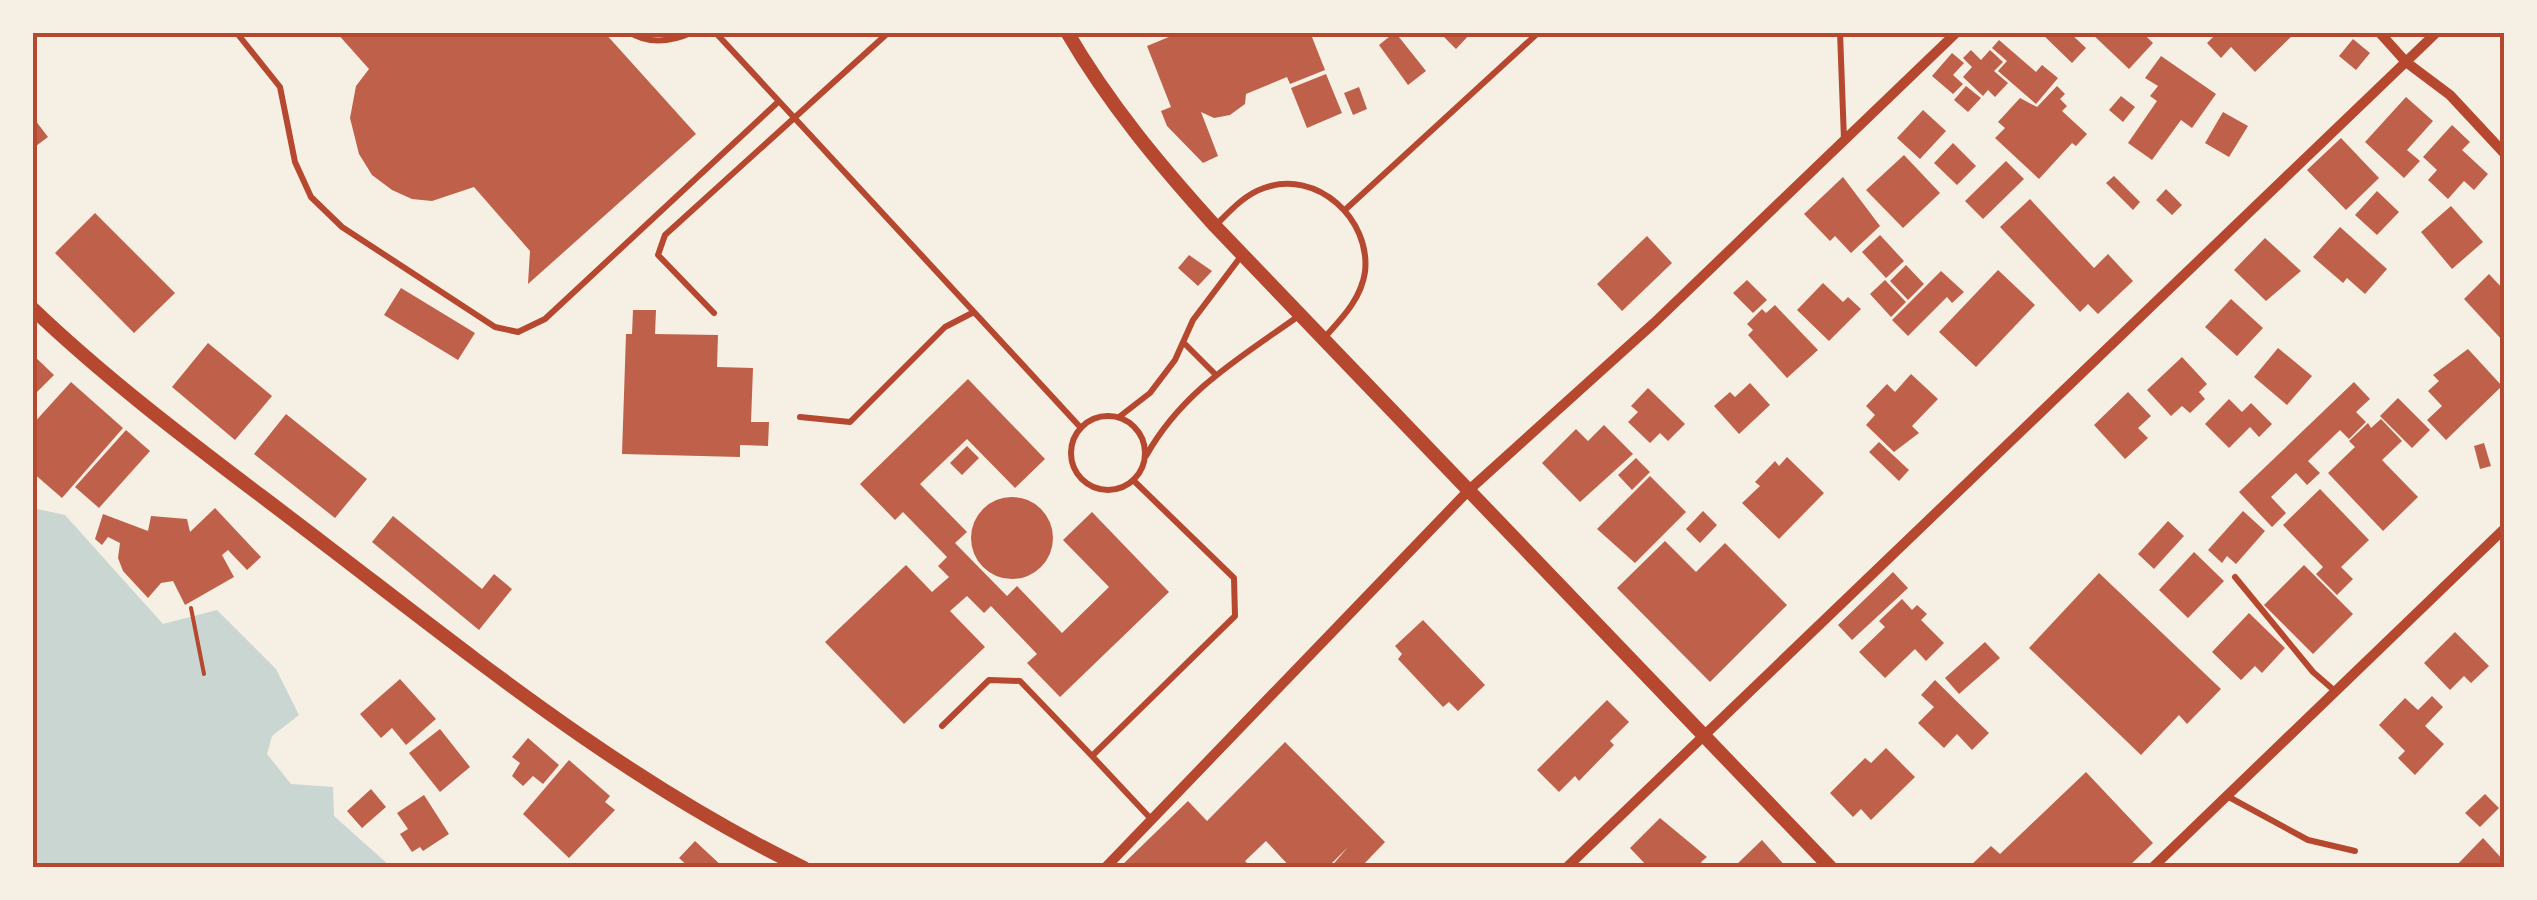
<svg xmlns="http://www.w3.org/2000/svg" width="2537" height="900" font-family="'Titillium Web',sans-serif">
	<rect width="100%" height="100%" fill="#f6efe4"/>
	<path fill="#c9d6d2" d="M33 508 65 515 163 624 217 610 276 669 299 715 272 736 267 754 291 784 333 787 334 816 391 867 33 868Z"/>
	<path fill="#bf614a" d="M336 32H604L696 134 528 284 530 251 474 187 432 201 412 199 392 190 372 175 359 154 350 118 356 86 369 69Z
		M1181 32H1310L1325 70 1290 84 1287 77 1246 94 1245 104 1230 115 1214 118 1201 112 1218 156 1203 163 1167 126 1161 111 1171 107 1147 46Z
		M1395 32 1426 71 1408 85 1379 45Z
		M1439 32H1472L1456 49Z
		M2040 32H2069L2086 48 2072 63Z
		M2090 32H2142L2153 43 2129 69Z
		M2218 32H2296L2255 72 2231 47 2221 58 2207 43Z
		M2353 39 2370 53 2356 70 2339 56Z
		M1999 40 2036 72 2042 65 2058 78 2036 104 1998 71 2007 61 1992 48Z
		M1971 50 1981 60 1990 50 2003 62 1994 71 2008 83 1995 97 1988 90 1983 96 1963 77 1972 67 1963 58Z
		M1952 53 1964 63 1953 75 1963 84 1953 94 1932 76Z
		M2161 56 2216 94 2192 128 2181 120 2152 160 2128 143 2157 101 2150 96 2158 86 2145 78Z
		M1326 74 1342 113 1307 128 1291 88Z
		M1966 86 1981 98 1968 112 1954 100Z
		M2057 86 2065 94 2060 99 2067 106 2062 111 2087 134 2076 146 2072 143 2039 179 1995 138 2005 128 1998 122 2020 98 2037 107Z
		M1359 87 1367 109 1353 115 1344 93Z
		M2121 96 2135 107 2123 122 2109 110Z
		M2406 97 2433 121 2407 150 2420 161 2404 178 2365 142Z
		M1923 110 1946 131 1920 159 1897 138Z
		M2223 112 2248 126 2229 157 2205 143Z
		M32 116 48 137 32 149Z
		M2452 125 2470 142 2462 150 2488 174 2474 190 2464 181 2448 199 2428 180 2437 170 2423 157Z
		M2341 138 2379 178 2346 210 2307 170Z
		M1953 143 1976 166 1957 185 1934 163Z
		M1904 155 1940 193 1903 228 1866 190Z
		M2006 161 2024 179 1983 219 1965 201Z
		M2114 176 2140 202 2133 210 2106 183Z
		M1843 177 1880 226 1851 253 1835 236 1830 241 1804 214Z
		M2166 189 2182 205 2172 215 2156 200Z
		M2377 191 2399 212 2377 235 2355 215Z
		M2030 199 2094 268 2108 254 2133 281 2098 314 2088 304 2080 312 2000 227Z
		M2451 206 2483 242 2452 269 2421 232Z
		M95 213 175 293 134 333 55 253Z
		M2340 227 2387 269 2365 294 2347 278 2343 283 2313 257Z
		M1880 235 1904 261 1886 278 1862 252Z
		M1647 236 1672 263 1622 311 1597 284Z
		M2265 238 2301 271 2266 301 2234 270Z
		M1189 255 1212 271 1198 286 1178 268Z
		M1906 265 1924 284 1908 300 1890 281Z
		M1998 270 2035 305 1976 367 1939 332Z
		M1941 271 1964 292 1952 303 1947 297 1908 336 1892 320Z
		M2489 274 2504 290V342L2464 299Z
		M1747 280 1767 300 1753 313 1733 293Z
		M1885 280 1906 302 1891 317 1870 294Z
		M1823 283 1843 302 1848 297 1861 309 1829 341 1797 310Z
		M401 288 475 333 458 360 384 315Z
		M2231 299 2263 328 2237 356 2205 327Z
		M1775 305 1818 350 1787 378 1748 335 1753 330 1747 324 1762 309 1766 313Z
		M633 310H656L655 334 718 335 717 367 753 368 751 422H769L768 446 740 445V457L622 454 626 334H632Z
		M208 343 272 396 235 440 172 387Z
		M2278 348 2312 376 2287 405 2254 377Z
		M2468 349 2502 386 2446 440 2427 420 2442 406 2428 391 2439 381 2433 375Z
		M32 354 54 375 32 397Z
		M2182 357 2207 384 2199 392 2205 399 2190 413 2182 406 2171 416 2147 390Z
		M1911 374 1938 399 1912 426 1919 433 1894 452 1866 425 1875 415 1866 406 1887 384 1895 392Z
		M968 379 1045 459 1015 488 967 439 920 484 967 532 955 543 1007 596 1017 586 1062 633 1109 587 1063 540 1092 512 1169 592 1060 697 1027 663 1037 654 991 606 984 613 967 596 950 611 985 647 904 724 825 642 906 565 932 592 949 577 938 566 947 557 903 512 895 520 860 484Z
		M71 382 123 428 62 498 32 472V425Z
		M2354 382 2370 399 2356 412 2366 422 2349 439 2340 430 2308 461 2320 473 2307 485 2296 473 2271 497 2286 513 2272 527 2239 492Z
		M1750 383 1770 405 1739 434 1714 406 1730 392 1735 397Z
		M1648 388 1685 424 1668 441 1660 433 1650 443 1628 422 1638 412 1631 406Z
		M2128 392 2151 416 2138 428 2148 438 2125 459 2094 425Z
		M2398 398 2430 430 2412 448 2380 416Z
		M2229 399 2242 412 2251 403 2272 424 2259 437 2250 427 2229 448 2205 424Z
		M286 414 367 479 335 518 254 454Z
		M2381 419 2402 441 2382 460 2418 497 2383 531 2328 473 2355 447 2349 441 2368 423 2371 428Z
		M1604 425 1633 454 1580 502 1542 463 1576 429 1588 441Z
		M126 430 150 451 99 508 75 487Z
		M1879 442 1909 470 1899 481 1869 452Z
		M2484 443 2491 466 2480 469 2474 446Z
		M967 446 979 458 962 475 950 463Z
		M1787 457 1824 493 1779 539 1742 503 1760 486 1755 482 1775 461 1779 466Z
		M1636 458 1650 472 1632 490 1618 475Z
		M1650 476 1686 512 1635 563 1597 529Z
		M2320 489 2369 540 2341 567 2353 579 2337 595 2316 574 2323 567 2283 525Z
		M971 538a41 41 0 1 1 82 0a41 41 0 1 1-82 0Z
		M215 508 261 557 247 570 228 550 222 555 234 577 185 605 173 581 161 583 148 598 123 571 118 558 120 543 108 537 102 545 95 539 103 514 148 531 151 516 187 519 190 532Z
		M1703 511 1717 525 1700 543 1686 529Z
		M2243 511 2265 531 2236 564 2227 556 2222 563 2208 550Z
		M393 516 482 589 494 574 512 589 479 630 372 542Z
		M2168 521 2184 536 2154 569 2138 554Z
		M1665 541 1696 572 1725 543 1787 605 1710 682 1617 588Z
		M2194 552 2224 581 2188 618 2159 590Z
		M2304 565 2353 614 2313 654 2264 605Z
		M1893 572 1908 588 1852 640 1838 625Z
		M2099 573 2221 689 2187 724 2179 715 2141 755 2029 648Z
		M1902 599 1912 610 1917 605 1927 614 1921 620 1944 643 1926 661 1915 649 1885 678 1859 652 1885 627 1879 621Z
		M2249 613 2285 648 2262 673 2255 666 2241 680 2212 652Z
		M1423 620 1485 685 1458 711 1449 702 1443 707 1398 659 1402 654 1395 646Z
		M2455 632 2489 666 2471 683 2464 676 2450 690 2424 663Z
		M1985 642 2000 658 1959 694 1945 678Z
		M400 679 436 719 406 745 392 728 381 738 360 714Z
		M1935 680 1989 733 1972 750 1957 734 1944 748 1918 723 1934 707 1921 695Z
		M2432 696 2443 707 2425 726 2444 744 2415 775 2398 758 2405 751 2379 725 2405 698 2418 710Z
		M1607 700 1629 722 1610 741 1614 745 1579 781 1575 776 1559 792 1537 770Z
		M440 729 470 767 440 792 409 753Z
		M528 738 559 765 543 784 533 776 523 786 512 776 520 763 512 757Z
		M1285 742 1385 842 1364 864 1368 868H1330L1348 847 1327 868H1291L1266 841 1245 861 1252 868H1119L1188 801 1207 821Z
		M1886 748 1915 777 1871 820 1861 809 1853 817 1830 793 1865 758 1871 763Z
		M569 760 610 796 605 802 615 810 569 858 523 814Z
		M2086 772 2153 843 2127 868H1968L1991 846 2000 854Z
		M371 789 386 807 362 828 347 811Z
		M2485 794 2499 808 2480 827 2465 813Z
		M424 795 449 834 423 851 420 847 412 852 400 834 408 829 397 813Z
		M1660 818 1707 857 1701 862 1707 868H1649L1630 848Z
		M2483 838 2504 861 2498 868H2454Z
		M1762 840 1787 868 1736 865Z
		M695 841 724 868H690L679 858Z"/>
	<g fill="none" stroke-linecap="round" stroke-linejoin="round">
		<path stroke="#b5482f" stroke-width="4" d="M191 608 204 674"/>
		<path stroke="#b5482f" stroke-width="6" d="M236 32 280 87 295 162 311 197 342 227 495 327 518 332 545 319 777 103
			M629 32C649 45 671 42 693 32
			M715 32 974 312
			M1840 32 1844 140
			M1346 209 1539 32
			M1216 225C1231 210 1244 195 1264 188 1317 169 1371 219 1365 272 1361 299 1342 318 1325 337
			M714 313 658 255 665 235 889 32
			M1183 342 1215 374
			M1071 453a37 37 0 1 1 74 0a37 37 0 1 1-74 0Z
			M800 417 850 422 945 327 974 312 1081 428
			M1119 417 1150 393 1175 360 1193 320 1242 255
			M1146 456C1183 390 1240 358 1300 315
			M2235 577 2313 672 2336 692
			M942 726 989 680 1020 681 1092 756 1235 616 1234 578 1133 480
			M1092 756 1152 820
			M2227 796 2308 840 2355 851"/>
		<path stroke="#b5482f" stroke-width="10" d="M2379 32 2406 62 2450 95 2504 153
			M1105 868 1469 490 1654 323 1957 32
			M1566 868 2437 32
			M2152 868 2504 529"/>
		<path stroke="#b5482f" stroke-width="14" d="M1067 32C1109 104 1159 164 1215 226L1831 868
			M32 308C124 396 227 469 327 546 480 663 630 784 804 868"/>
	</g>
	<rect width="2537" height="900" fill="none" stroke="#f6efe4" stroke-width="70"/>
	<rect x="35" y="35" width="2467" height="830" fill="none" stroke="#b5482f" stroke-width="4"/>
</svg>
